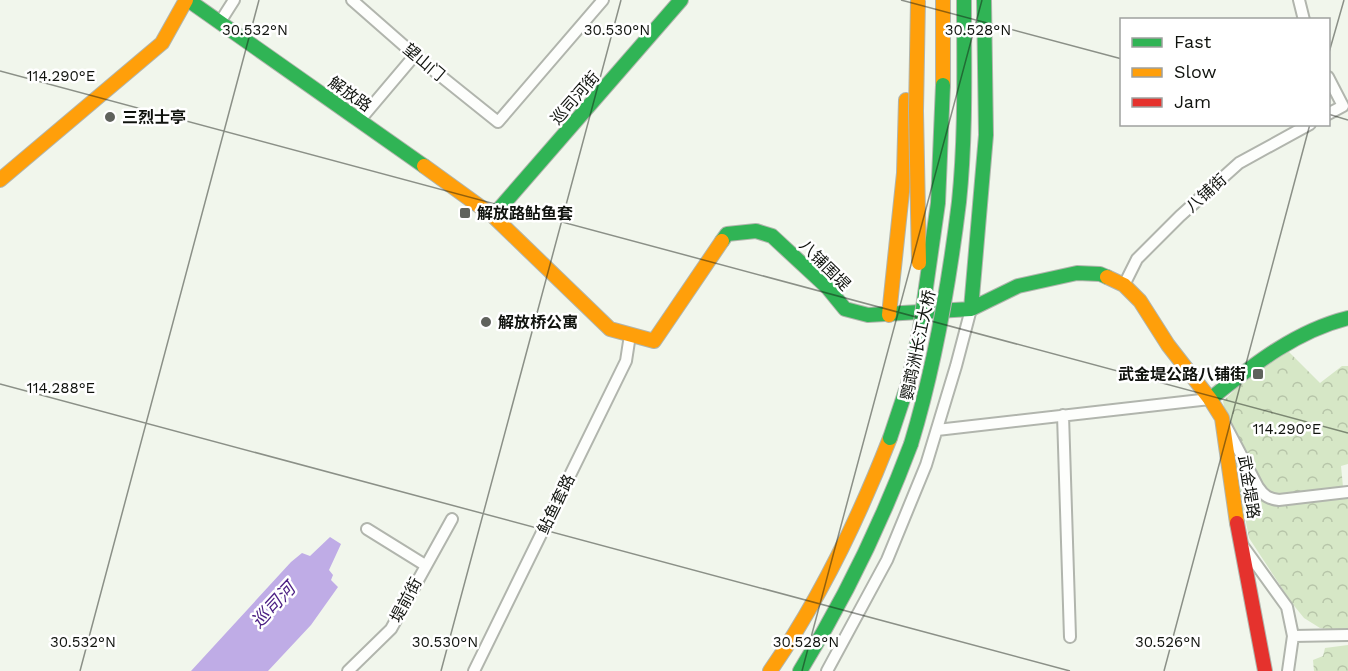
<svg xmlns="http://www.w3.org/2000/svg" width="1348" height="671" font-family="'Work Sans','Noto Sans SC',sans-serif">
	<defs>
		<pattern id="forest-crowns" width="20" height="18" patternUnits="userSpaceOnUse" patternTransform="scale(1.5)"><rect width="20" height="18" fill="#d6e7c6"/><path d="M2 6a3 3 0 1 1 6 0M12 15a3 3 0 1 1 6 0" fill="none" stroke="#b7c5a9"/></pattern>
	</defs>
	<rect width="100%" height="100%" fill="#f1f6ec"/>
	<path fill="url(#forest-crowns)" d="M1287 350 1320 383 1342 366H1348V464L1341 466 1344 497H1348V628L1333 630 1320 628 1304 618 1291 602 1249 538 1223 401 1267 360Z
		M1348 645V671H1314L1313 660 1323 656 1325 648Z"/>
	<path fill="#bface6" d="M330 537 341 544 329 570 333 575 331 580 338 587 311 625 268 671H191L291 562 302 553 310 556Z"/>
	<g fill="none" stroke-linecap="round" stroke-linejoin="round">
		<g stroke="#b1b5ad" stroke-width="14">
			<path id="street" d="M352 0 417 57 498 122 603 0
				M1299 0 1304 20
				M220 22 234 0
				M1328 77 1343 106 1328 114
				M360 120 415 55
				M1124 285 1137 259 1180 216 1239 163 1310 124
				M1063 415 1070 637
				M1226 426 1258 487C1264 496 1269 499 1279 500L1348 492
				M937 430 1210 399
				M367 529 425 565
				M1243 546 1287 607 1293 636
				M348 671 391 629 452 519
				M474 671 626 361 630 335
				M827 671 887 560 926 465 956 366 971 309
				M1288 671 1293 636 1348 635"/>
		</g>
		<g stroke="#b1b5ad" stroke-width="16">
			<path id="fast" d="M188 0 424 166
				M493 216 681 0
				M722 241 727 234 756 231 772 236 827 287 845 309 868 315 971 309 1018 286 1077 273 1100 274 1107 277
				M971 309 986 135 984 0
				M1210 399C1252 366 1295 331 1348 318
				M800 671C845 599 881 524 911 444"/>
		</g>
		<g stroke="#b1b5ad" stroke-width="16">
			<path id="slow" d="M943 0V85
				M424 166 493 216 610 329 654 341 722 241
				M0 180 162 43 186 0
				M1107 277 1124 285 1140 301 1168 345 1210 399 1222 418 1237 523
				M889 315 904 173 906 100
				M770 671C821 598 858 520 890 438"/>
		</g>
		<g stroke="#b1b5ad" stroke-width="16">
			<path id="jam" d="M1237 523 1265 671"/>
		</g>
		<use href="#street" stroke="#fdfefc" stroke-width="10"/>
		<use href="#fast" stroke="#30b455" stroke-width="14"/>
		<use href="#slow" stroke="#ff9f0a" stroke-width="14"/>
		<use href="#jam" stroke="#e5322d" stroke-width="14"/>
		<g stroke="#b1b5ad" stroke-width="16" stroke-linecap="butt">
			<path id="fast-bridge" d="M890 438 908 384 920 329 938 203 943 85
				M911 444C935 365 949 284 959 202 966 135 964 67 964 0"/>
		</g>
		<g stroke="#b1b5ad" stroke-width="16" stroke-linecap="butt">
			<path id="slow-bridge" d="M918 0 916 111 919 263"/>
		</g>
		<use href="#fast-bridge" stroke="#30b455" stroke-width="14"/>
		<use href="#slow-bridge" stroke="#ff9f0a" stroke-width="14"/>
	</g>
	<path fill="none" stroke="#10130e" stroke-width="1.5" stroke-opacity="0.45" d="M901 0 1122 59M1328 56 1344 0M0 71 1348 433M1328 114 1348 120M0 384 1070 671M80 671 259 0M441 671 621 0M802 671 982 0M1164 671 1310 124"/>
	<g fill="#5f625c" stroke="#fff" stroke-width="2">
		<circle cx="110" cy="117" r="6"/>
		<rect x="459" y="207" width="12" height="12" rx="3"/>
		<circle cx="486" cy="322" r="6"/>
		<rect x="1252" y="368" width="12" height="12" rx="3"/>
	</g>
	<g text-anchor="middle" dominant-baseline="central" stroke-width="5" stroke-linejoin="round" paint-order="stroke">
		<g font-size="16" fill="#10130e" stroke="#fff">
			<text transform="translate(424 62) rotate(40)">望山门</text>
			<text transform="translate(350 94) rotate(35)">解放路</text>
			<text transform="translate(575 98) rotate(-49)">巡司河街</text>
			<text transform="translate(1206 193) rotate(-42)">八铺街</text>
			<text transform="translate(825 265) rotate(45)">八铺围堤</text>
			<text transform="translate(918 345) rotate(-78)">鹦鹉洲长江大桥</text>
			<text transform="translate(1249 487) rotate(81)">武金堤路</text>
			<text transform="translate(556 504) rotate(-64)">鲇鱼套路</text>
			<text transform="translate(406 600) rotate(-62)">堤前街</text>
		</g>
		<g font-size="16" font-weight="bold" fill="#10130e" stroke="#fff" text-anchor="start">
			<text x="122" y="117">三烈士亭</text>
			<text x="477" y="213">解放路鲇鱼套</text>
			<text x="498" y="322">解放桥公寓</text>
			<text x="1246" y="374" text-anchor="end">武金堤公路八铺街</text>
		</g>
		<g font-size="18" font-style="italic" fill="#4c2084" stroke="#fff">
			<text transform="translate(273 605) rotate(-47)">巡司河</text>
		</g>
	</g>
	<g font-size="15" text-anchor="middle" fill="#10130e" stroke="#fff" stroke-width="5" stroke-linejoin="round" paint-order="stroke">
		<text x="617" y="35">30.530°N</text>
		<text x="978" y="35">30.528°N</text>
		<text x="255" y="35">30.532°N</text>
		<text x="61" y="81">114.290°E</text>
		<text x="61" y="393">114.288°E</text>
		<text x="1287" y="434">114.290°E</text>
		<text x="83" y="647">30.532°N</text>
		<text x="445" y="647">30.530°N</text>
		<text x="806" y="647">30.528°N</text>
		<text x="1168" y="647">30.526°N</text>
	</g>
	<rect x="1120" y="18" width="210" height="108" fill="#ffffff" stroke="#9fa19f" stroke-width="1.5"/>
	<rect x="1132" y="38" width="30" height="9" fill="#30b455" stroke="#9fa19f" stroke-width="1.5"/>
	<text x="1174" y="48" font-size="18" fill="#10130e">Fast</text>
	<rect x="1132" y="68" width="30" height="9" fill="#ff9f0a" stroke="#9fa19f" stroke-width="1.5"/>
	<text x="1174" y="78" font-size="18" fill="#10130e">Slow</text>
	<rect x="1132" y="98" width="30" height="9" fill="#e5322d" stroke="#9fa19f" stroke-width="1.5"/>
	<text x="1174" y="108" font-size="18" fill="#10130e">Jam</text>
</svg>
